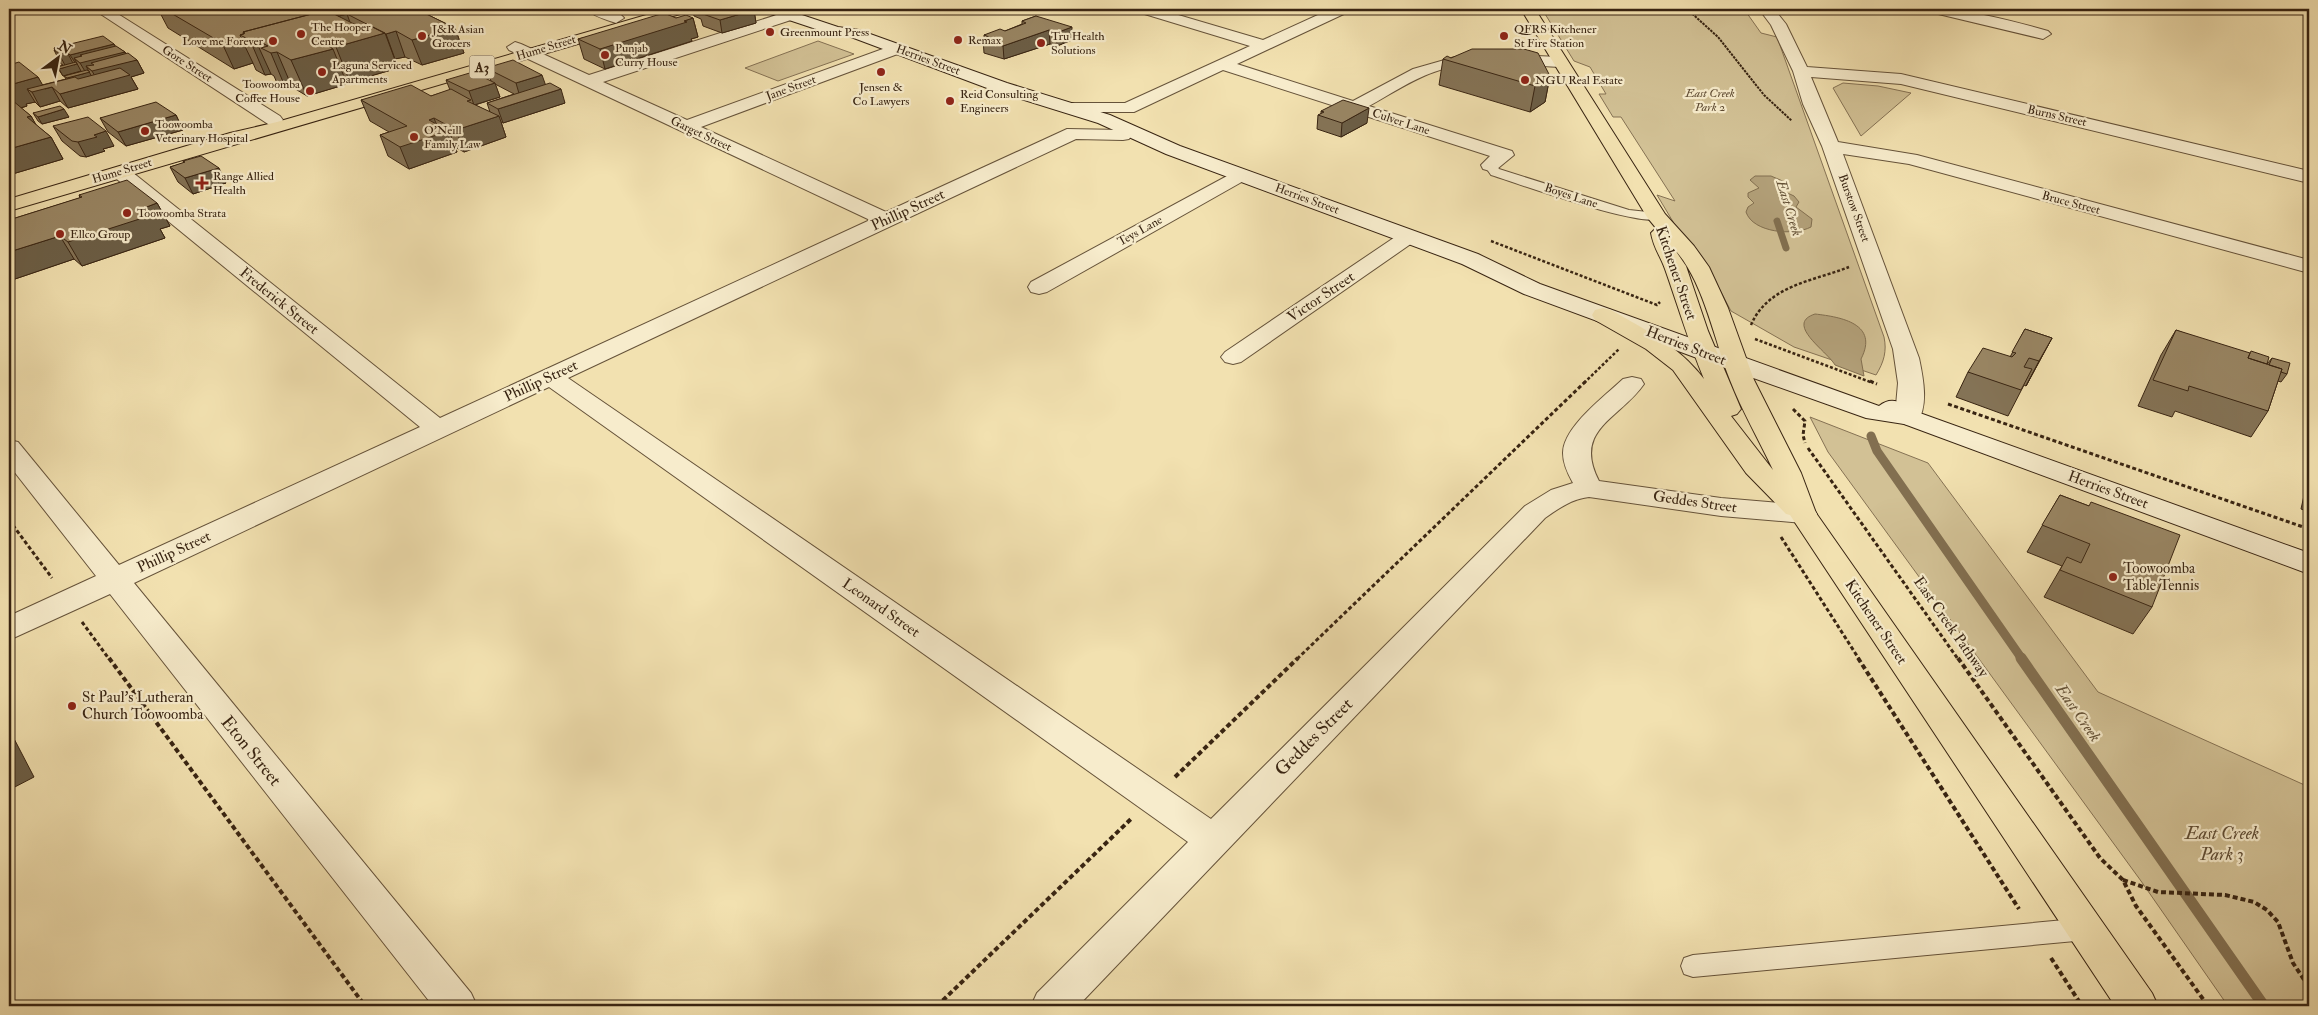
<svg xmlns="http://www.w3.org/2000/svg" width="2318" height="1015" font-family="'IM FELL Double Pica',serif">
	<rect width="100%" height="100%" fill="#f2e1b0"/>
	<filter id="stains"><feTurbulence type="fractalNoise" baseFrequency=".004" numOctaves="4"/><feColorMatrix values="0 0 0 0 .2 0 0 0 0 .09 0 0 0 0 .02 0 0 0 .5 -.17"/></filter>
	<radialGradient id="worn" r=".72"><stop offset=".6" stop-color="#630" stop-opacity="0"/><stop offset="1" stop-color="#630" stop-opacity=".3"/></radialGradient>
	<path fill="#d2c195" stroke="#857254" d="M1542 9H1744L1761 33 1777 37 1884 337C1887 351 1884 362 1876 375L1794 347 1731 311 1705 262 1675 225 1657 195 1675 201 1621 117H1613L1599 94H1606L1590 67 1574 61Z
		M818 41 854 54 778 81 745 68Z
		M1843 83 1878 86 1911 93 1861 136 1833 88Z
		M1810 417 1928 463 2098 692 2309 787V1006H2228L2141 881 1828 452Z"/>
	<path fill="#b3a17a" stroke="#826f50" d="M1755 176H1771L1785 182 1786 187 1781 190 1794 196 1799 202 1796 207 1812 219 1811 227C1794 236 1753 233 1746 212L1748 207 1754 203 1748 197V193L1759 188 1750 180Z
		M1815 314C1842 317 1879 324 1861 359L1864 376 1835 365C1827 351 1784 324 1815 314Z"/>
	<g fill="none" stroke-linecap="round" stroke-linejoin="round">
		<path stroke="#826f50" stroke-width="7" d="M1777 221 1786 248"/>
		<path stroke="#826f50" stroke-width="9" d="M1871 436 1877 451 2022 659"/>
		<path stroke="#826f50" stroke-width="11" d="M2021 658 2264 1006"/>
		<g stroke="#66533a" stroke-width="2">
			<path id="service" d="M1490 161 1494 162 1499 169 1629 210 1657 213 1663 217C1651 232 1514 182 1491 175L1484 165Z
				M2086 918 2095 921 2098 929 2095 937 2086 940 1693 977 1684 974 1681 966 1684 958 1693 955Z"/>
		</g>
		<g stroke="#66533a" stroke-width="2">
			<path id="minor" d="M93 9H110L280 116 283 120 280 124H268Z
				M587 9C599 9 615 7 624 18L616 23C607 20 592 16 587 9Z
				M1136 9H1158L1263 40 1331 9H1350L1348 12 1237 64 1353 101 1413 69 1455 57 1515 55 1560 57 1568 62 1560 67C1519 65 1473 58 1434 72 1411 80 1391 94 1369 106L1512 151 1514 155 1497 169 1490 171 1483 169 1481 165 1490 156 1223 70 1134 112H1063L1060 108 1063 104 1069 103H1125L1250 46 1138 12Z
				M1759 9H1774L1786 24 1807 67 1901 74 2309 171V183L1901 84 1811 77 1838 142 1917 155 2309 260V273L1909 164 1843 154 1919 358C1923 377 1929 406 1917 422L1908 425 1899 422 1895 417 1898 383 1893 349 1822 146 1803 104 1793 71 1771 25Z
				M1928 9C1969 9 2009 20 2048 31L2051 34 2043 39 1930 12Z
				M789 11 797 16 794 19 603 82 687 120 891 46H903L905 49 903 52 701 127 886 212 1067 129 1123 130 1129 131 1132 135 1129 139 1123 140 1076 139 568 378 1211 819 1525 506 1551 490 1573 483C1568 474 1563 464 1563 453 1563 427 1605 396 1623 379L1632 377 1641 379 1644 384C1620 419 1572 429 1599 481L1721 498 1803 505 1813 508 1817 514 1813 520 1803 523 1721 516 1589 497C1572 499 1559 508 1545 518L1078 1006H1031L1037 993 1188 842 549 387 134 583 471 993 477 1006H433L110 594 9 640V616L96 576 9 465V440L18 442 119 565 420 427 113 176 110 172 113 168H127L440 418 870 220 509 50 507 47 515 42 521 44 589 75Z
				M1240 169 1247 171 1250 175 1247 179 1047 292 1039 294 1031 292 1028 287 1031 282Z
				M1408 231 1415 233 1418 237 1415 241 1241 362 1233 364 1225 362 1221 357 1225 352 1401 233Z"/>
		</g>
		<g stroke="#382412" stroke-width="2">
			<path id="secondary" d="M763 9H784L838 27 859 30 1007 83 1110 115 1180 146 1478 254 1540 284 1879 406C1892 395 1903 403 1917 412L2309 553V574L1904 424 1866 418 1697 358 1524 294 1462 264 1166 154 1098 123 995 91 851 37 831 34 765 12Z"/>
		</g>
		<g stroke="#382412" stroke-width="2">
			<path id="primary" d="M1521 9H1535L1665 214 1694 246 1709 267 1728 308 1754 380 1801 473 1816 513 2152 993 2158 1006H2115L1790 515 1786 514 1746 473 1673 370 1646 349 1595 320 1592 315 1595 310 1603 308 1611 310C1647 331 1678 345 1704 379 1689 343 1678 306 1665 269 1660 255 1654 249 1651 233L1656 228 1647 217ZM1675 250C1704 282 1714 340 1730 380 1742 411 1759 440 1773 470L1731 416 1737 414 1741 409 1708 331 1686 266Z"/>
		</g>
		<g stroke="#382412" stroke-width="2">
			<path id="trunk" d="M667 9H689L687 12 9 211V199L230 133 277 122Z"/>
		</g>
		<path stroke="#382412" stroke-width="2" stroke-dasharray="2.5 1" stroke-linecap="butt" d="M1687 9 1718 37 1764 95 1792 121"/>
		<path stroke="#382412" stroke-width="2.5" stroke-dasharray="3 2" stroke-linecap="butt" d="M1491 241 1657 305 1660 302
			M1751 325C1768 285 1814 281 1849 267
			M1755 339 1873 383
			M1584 383 1619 349"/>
		<path stroke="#382412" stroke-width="3" stroke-dasharray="4 2.5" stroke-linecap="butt" d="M1870 381 1877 384
			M1948 404 2309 529
			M1793 409 1805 421 1803 435 1805 443
			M1808 448 1958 659
			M9 520 52 578
			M1781 537 1859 659
			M82 622 109 659
			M1297 659 1586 381"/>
		<path stroke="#382412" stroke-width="4" stroke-dasharray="5 3" stroke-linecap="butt" d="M109 658 365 1006
			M1858 658 2019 909
			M1958 658 2100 858 2123 880 2136 906 2208 1006
			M1175 777 1298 658
			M2123 880 2158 892 2225 895 2254 902 2267 910 2278 922 2293 963 2309 987
			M2051 958 2082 1006
			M937 1006 1131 819"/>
		<use href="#service" fill="#f7eccc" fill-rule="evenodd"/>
		<use href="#minor" fill="#f7eccc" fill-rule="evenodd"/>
		<use href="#secondary" fill="#f7eccc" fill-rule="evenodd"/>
		<use href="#primary" fill="#f2e1b0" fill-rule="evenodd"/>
		<use href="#trunk" fill="#f2e1b0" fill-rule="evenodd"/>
	</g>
	<path fill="#847356" stroke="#382412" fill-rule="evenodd" d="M158 9H416L455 28 464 53 422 65 405 57 394 59 398 68 350 82 346 81 347 84 307 96 292 87 286 89 277 83 274 76 271 74 265 75 256 70 253 63 234 69 168 28Z
		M692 9H751L754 10 756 23 722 33 703 26 701 19 694 16Z
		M1036 16 1072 40 1057 46 1050 44 1004 59 984 53 983 39H984V35L1005 31 1022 24V21Z
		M676 18H693L698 37 691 39 692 41 605 69 584 59 578 39Z
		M114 44 115 46 125 52 126 54 137 60 144 73 131 77 138 89 68 108 60 101 40 107 35 102 26 104 27 106 21 108 31 116 36 125 51 137 63 159 9 175V65L38 77 42 85 66 79 64 76 81 71 63 76 57 67 63 65 61 64 54 50H55L54 48Z
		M1451 58 1550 76 1545 102 1530 112 1439 85 1443 59Z
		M486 68 545 84 565 103 503 123 501 122 506 137 464 152 455 147 457 152 409 169 388 156 380 135 389 132 370 121 361 100 431 96 450 90 446 80 491 81ZM495 84 514 94 487 103 490 112 475 105 500 97Z
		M1321 111 1367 123 1341 137 1317 129 1318 115 1321 114Z
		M33 113 69 117 42 124 38 121Z
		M176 115 183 130 126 146 108 132 100 118Z
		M53 126 114 146 103 149 105 151 86 157 80 156 62 141Z
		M183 161 226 183 193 194 178 182 170 167 184 163Z
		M79 195 157 203 170 226 160 229 165 238 82 266 74 259 9 281V220L80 198Z
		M2025 329 2052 338 2026 386 2024 385 2008 416 1956 397 1968 372 2010 357Z
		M2176 330 2267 364 2272 358 2287 374 2281 382 2278 381 2268 411 2251 437 2175 411 2172 417 2138 406 2161 355Z
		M2309 473V512L2301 509Z
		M2060 495 2089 506 2152 607 2133 634 2044 597 2062 566 2027 552Z"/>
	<path fill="#6b5e46" stroke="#382412" d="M754 10 756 23 722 33 720 20Z
		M347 14 356 39 291 29Z
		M693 18 698 37 691 39 692 41 605 69 600 49Z
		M286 26 277 52 292 87 286 89 268 46 255 39 271 74 265 75 250 40Z
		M1072 27V40L1057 46 1056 33Z
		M455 28 464 53 422 65 412 40Z
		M1049 30 1050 44 1004 59 1003 46Z
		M396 31 405 57 395 59 386 34Z
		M385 33 398 68 350 82 336 47Z
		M241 38 253 63 234 69 222 43Z
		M114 44 119 53 125 52 130 61 137 60 144 73 131 77 138 89 68 108 60 94 99 83 92 71 86 66 93 79 70 85 67 78 86 73 80 63 74 58 81 71 63 76 59 69 66 67 59 54 67 52 74 65 76 64 70 55Z
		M333 49 347 84 307 96 291 60Z
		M542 75 547 89 520 97 516 83Z
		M1550 76 1545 102 1530 112 1535 86Z
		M38 77 45 89 52 87 60 101 40 107 32 92 27 89 35 102 26 104 27 106 9 111V87L13 84Z
		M495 83 500 97 474 105 469 91Z
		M561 89 565 103 503 123 498 109Z
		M1369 108 1367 123 1341 137 1342 123Z
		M64 109 69 117 42 124 38 117Z
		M176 115 183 130 126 146 118 132Z
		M31 116 43 137 27 117Z
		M499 116 506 137 464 152 456 130Z
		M434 118 440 134 449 131 457 152 409 169 400 147 429 120Z
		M106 131 114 146 103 149 105 151 86 157 78 142 94 135Z
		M51 137 63 159 9 175V149Z
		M219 168 226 183 193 194 185 178Z
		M9 178 12 183 9 184Z
		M157 203 170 226 160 229 165 238 82 266 68 242 144 208Z
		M60 236 74 259 9 281V252Z
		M2052 338 2026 386 2039 361Z
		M9 729 34 777 9 790Z"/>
	<path fill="#998664" stroke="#382412" d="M164 9H416L455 28 412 40 396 31 386 34 347 14 339 16 330 12 323 11 243 32 244 34 240 35 241 38 222 43Z
		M703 9H751L754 10 720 20 700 13 707 10Z
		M323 11 330 12 362 28 371 26 385 33 336 47 328 46 333 49 291 60 277 52 271 53 261 48 268 46 255 39 250 40 240 35 245 33 243 32Z
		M664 13 676 18 686 15 693 18 684 21 687 22 600 49 578 39Z
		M1036 16 1072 27 1056 33 1049 30 1003 46 983 39 989 37 984 35 1000 29 1005 31 1026 23 1022 21Z
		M103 36 114 44 70 55 67 52 59 54 54 50H56L54 48Z
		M116 46 125 52 80 63 74 58 82 56 80 55Z
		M1472 49H1524L1538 53 1550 76 1535 86 1443 59 1447 56 1451 58Z
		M128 53 137 60 92 71 86 66 94 65 91 63Z
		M513 60 542 75 516 83 486 68Z
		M19 62 38 77 13 84 15 86 9 87V65Z
		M76 62 77 64 59 69 57 67Z
		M120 68 130 75 60 94 52 87 32 92 27 89 75 77 78 79Z
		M87 70 90 72 67 78 64 76Z
		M473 72 495 83 469 91 446 80Z
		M550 83 561 89 498 109 487 103Z
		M411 85 431 96 451 89 471 100 467 101 499 116 456 130 434 118 429 120 449 131 400 147 380 135 407 126 361 100Z
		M12 100 31 116 27 117 51 137 9 149V101Z
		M1343 100 1369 108 1342 123 1318 115 1324 112 1321 111Z
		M156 102 176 115 118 132 100 118Z
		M60 106 64 109 38 117 33 113Z
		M88 117 106 131 94 135 97 137 78 142 72 141 53 126Z
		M201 156 219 168 185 178 170 167 185 162 183 161Z
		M127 180 157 203 144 208 152 215 68 242 60 236 9 252V220L82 197 79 195Z
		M2025 329 2052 338 2039 361 2029 358 2024 367 2032 369 2021 390 1968 372 1983 348 2012 357 2016 353 2012 352Z
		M2176 330 2250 353 2248 358 2282 369 2268 411 2189 386 2188 391 2153 380Z
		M2251 351 2269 357 2267 364 2248 358Z
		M2272 358 2290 363 2287 374 2281 372 2282 369 2269 365Z
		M2060 495 2089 506 2091 502 2180 535 2152 607 2060 570 2067 557 2081 563 2090 544 2042 525Z"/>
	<g fill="#8f2418" stroke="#f7eccc" stroke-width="2">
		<circle cx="770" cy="32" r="5"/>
		<circle cx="301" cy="34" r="5"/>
		<circle cx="422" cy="36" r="5"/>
		<circle cx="1504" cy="36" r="5"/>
		<circle cx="958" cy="40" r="5"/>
		<circle cx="273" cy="41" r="5"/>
		<circle cx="1041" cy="43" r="5"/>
		<circle cx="605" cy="55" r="5"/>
		<circle cx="322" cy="72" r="5"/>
		<circle cx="881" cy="72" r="5"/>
		<circle cx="1525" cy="80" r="5"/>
		<circle cx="310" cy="91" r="5"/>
		<circle cx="950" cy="101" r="5"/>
		<circle cx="145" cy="131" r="5"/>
		<circle cx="414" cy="137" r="5"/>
		<path d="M199.5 175.5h5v5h5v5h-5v5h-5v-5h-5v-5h5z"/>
		<circle cx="127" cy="213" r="5"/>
		<circle cx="60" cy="234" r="5"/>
		<circle cx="2113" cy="577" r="5"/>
		<circle cx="72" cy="706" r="5"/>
	</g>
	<g text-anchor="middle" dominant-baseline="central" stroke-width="4.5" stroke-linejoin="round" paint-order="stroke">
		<g font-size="12" fill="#382412" stroke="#f7eccc" text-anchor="start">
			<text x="311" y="27">The Hooper<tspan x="311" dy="14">Centre</tspan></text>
			<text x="432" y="29">J&amp;R Asian<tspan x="432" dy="14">Grocers</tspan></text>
			<text x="1514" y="29">QFRS Kitchener<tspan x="1514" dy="14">St Fire Station</tspan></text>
			<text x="780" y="32">Greenmount Press</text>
			<text x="1051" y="36">Tru Health<tspan x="1051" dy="14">Solutions</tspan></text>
			<text x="968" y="40">Remax</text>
			<text x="263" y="41" text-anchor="end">Love me Forever</text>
			<text x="615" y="48">Punjab<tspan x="615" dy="14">Curry House</tspan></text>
			<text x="332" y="65">Laguna Serviced<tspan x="332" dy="14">Apartments</tspan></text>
			<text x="1535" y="80">NGU Real Estate</text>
			<text x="300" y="84" text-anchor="end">Toowoomba<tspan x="300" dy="14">Coffee House</tspan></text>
			<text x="881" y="87" text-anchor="middle">Jensen &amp;<tspan x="881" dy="14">Co Lawyers</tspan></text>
			<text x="960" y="94">Reid Consulting<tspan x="960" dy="14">Engineers</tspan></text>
			<text x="155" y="124">Toowoomba<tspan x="155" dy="14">Veterinary Hospital</tspan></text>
			<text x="424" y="130">O'Neill<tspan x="424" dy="14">Family Law</tspan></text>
			<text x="213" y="176">Range Allied<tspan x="213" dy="14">Health</tspan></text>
			<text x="137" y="213">Toowoomba Strata</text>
			<text x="70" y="234">Ellco Group</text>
		</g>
		<g font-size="12" fill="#382412" stroke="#f7eccc">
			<text transform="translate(546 48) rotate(-17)">Hume Street</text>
			<text transform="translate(928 60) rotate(20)">Herries Street</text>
			<text transform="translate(187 64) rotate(33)">Gore Street</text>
			<text transform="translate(791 88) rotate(-20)">Jane Street</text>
			<text transform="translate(2057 116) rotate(13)">Burns Street</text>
			<text transform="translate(1401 122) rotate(18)">Culver Lane</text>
			<text transform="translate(701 134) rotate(25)">Garget Street</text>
			<text transform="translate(122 171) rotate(-17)">Hume Street</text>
			<text transform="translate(1571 196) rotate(18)">Boyes Lane</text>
			<text transform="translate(1307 199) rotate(20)">Herries Street</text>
			<text transform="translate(2071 203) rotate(15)">Bruce Street</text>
			<text transform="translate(1854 208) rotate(70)">Burstow Street</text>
			<text transform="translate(1140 231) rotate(-29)">Teys Lane</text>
		</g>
		<g font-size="12" font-style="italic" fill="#5e4b33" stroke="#f7eccc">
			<text x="1710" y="93">East Creek<tspan x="1710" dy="14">Park 2</tspan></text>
		</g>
		<rect fill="#f7eccc" stroke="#71604a" stroke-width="1" x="469.5" y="55.5" width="25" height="23" rx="4"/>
		<g font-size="14" font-weight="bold" fill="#382412">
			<text x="482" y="67">A3</text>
		</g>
		<g font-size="14" font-style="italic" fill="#635036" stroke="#f7eccc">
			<text transform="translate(1789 208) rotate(73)">East Creek</text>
		</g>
		<g font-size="15" fill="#382412" stroke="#f7eccc">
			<text transform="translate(908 210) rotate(-25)">Phillip Street</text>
			<text transform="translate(1676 273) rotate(71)">Kitchener Street</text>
			<text transform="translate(1321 297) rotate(-34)">Victor Street</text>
			<text transform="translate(279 301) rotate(39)">Frederick Street</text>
			<text transform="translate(1686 346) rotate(21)">Herries Street</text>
			<text transform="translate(541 381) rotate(-25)">Phillip Street</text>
			<text transform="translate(2108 490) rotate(20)">Herries Street</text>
			<text transform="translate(1695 502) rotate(8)">Geddes Street</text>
			<text transform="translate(174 552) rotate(-25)">Phillip Street</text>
			<text transform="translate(881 608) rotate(35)">Leonard Street</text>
			<text transform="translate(1876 622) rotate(56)">Kitchener Street</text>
			<text transform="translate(1951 627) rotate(55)">East Creek Pathway</text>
		</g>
		<g font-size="15" fill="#382412" stroke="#f7eccc" text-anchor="start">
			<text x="2123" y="568">Toowoomba<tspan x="2123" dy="17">Table Tennis</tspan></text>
			<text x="82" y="697">St Paul's Lutheran<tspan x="82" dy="17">Church Toowoomba</tspan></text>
		</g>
		<g font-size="16" font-style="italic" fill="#635036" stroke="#f7eccc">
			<text transform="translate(2078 713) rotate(55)">East Creek</text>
		</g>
		<g font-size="18" fill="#382412" stroke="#f7eccc">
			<text transform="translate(1314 737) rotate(-45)">Geddes Street</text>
			<text transform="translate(251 751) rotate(51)">Eton Street</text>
		</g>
		<g font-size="18" font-style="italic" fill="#5e4b33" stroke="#f7eccc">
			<text x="2222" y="833">East Creek<tspan x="2222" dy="21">Park 3</tspan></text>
		</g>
	</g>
	<rect width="2318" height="1015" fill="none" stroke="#f2e1b0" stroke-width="30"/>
	<rect x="10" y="10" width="2298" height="995" fill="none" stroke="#382412" stroke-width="2.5"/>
	<rect x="15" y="15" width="2288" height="985" fill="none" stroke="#382412"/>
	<g transform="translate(58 58) rotate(32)" stroke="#f7eccc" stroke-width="4" paint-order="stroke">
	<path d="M0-4L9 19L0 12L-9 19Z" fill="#382412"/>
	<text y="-8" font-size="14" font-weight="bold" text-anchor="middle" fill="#382412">N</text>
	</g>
	<rect width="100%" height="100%" filter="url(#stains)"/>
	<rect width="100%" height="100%" fill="url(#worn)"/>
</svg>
